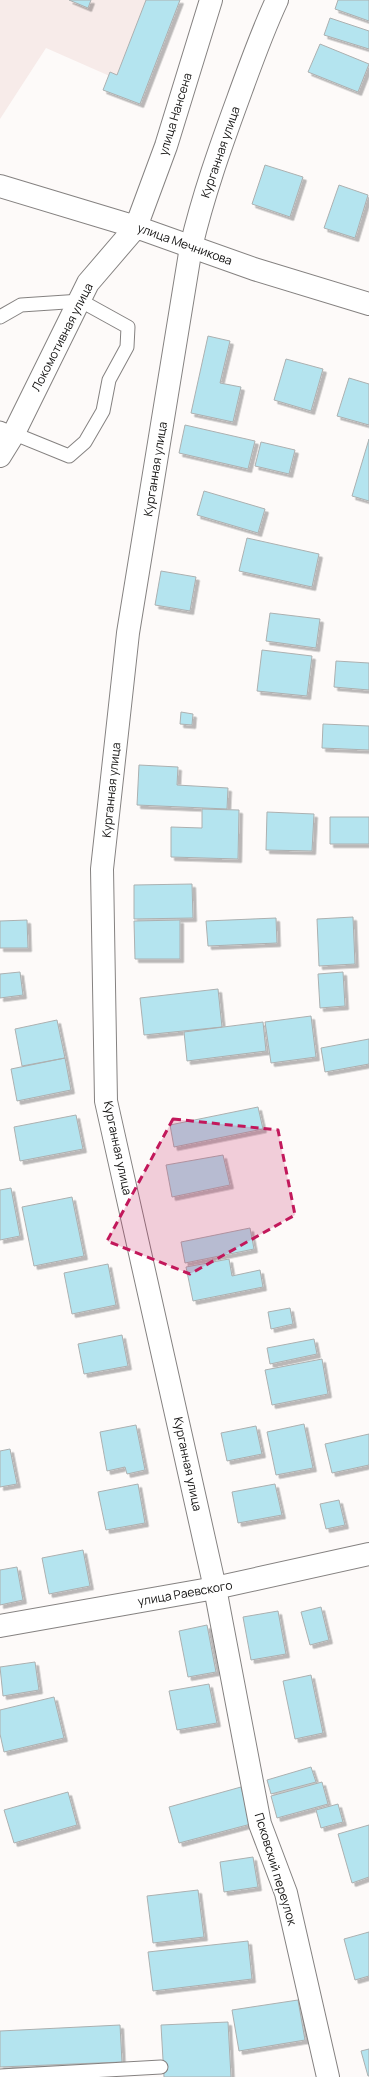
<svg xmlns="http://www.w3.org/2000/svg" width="369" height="2077" font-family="Manrope,sans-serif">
	<defs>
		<filter id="shadow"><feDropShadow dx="3.5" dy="3.5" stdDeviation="0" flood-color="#0004"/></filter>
	</defs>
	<rect width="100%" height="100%" fill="#fdfaf9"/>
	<path fill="#f7ebe9" d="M0 0H151L121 81 46 48 0 119Z"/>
	<path fill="#b4e4ef" stroke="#acb0b0" filter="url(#shadow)" d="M69 0H91L88 8Z
		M146 0H180L140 104 103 90 110 72 117 75Z
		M338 0H369V21L335 9Z
		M330 18 369 31V49L324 35Z
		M320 44 369 64 358 92 308 72Z
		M265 165 303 177 290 217 252 204Z
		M339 185 368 195 355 238 324 228Z
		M208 336 230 341 220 383 241 387 233 422 191 413Z
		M286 359 323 369 311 411 274 400Z
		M349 378 369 384V425L337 416Z
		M185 425 255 441 248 469 179 453Z
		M369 439V501L352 496Z
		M261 442 295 450 289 474 255 466Z
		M204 491 265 509 258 533 197 515Z
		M247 538 319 554 312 587 239 571Z
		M161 571 196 577 190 611 155 605Z
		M270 613 320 619 316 648 266 641Z
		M262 650 312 656 307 696 257 691Z
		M336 661 369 663V690L334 687Z
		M181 712 193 714 192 725 180 724Z
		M323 724 369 726V750L322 748Z
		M139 765 178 767 177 785 228 788 227 809 137 805Z
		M202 809 239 810 238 859 171 857V827L202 828Z
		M267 812 314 814 312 851 266 850Z
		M330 817H369V844H330Z
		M192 884 193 918 134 919V885Z
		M353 917 355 964 319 966 317 919Z
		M276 918 277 943 208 946 206 921Z
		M27 920 28 948H0V921Z
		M180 920V959H135L134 921Z
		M20 972 23 995 0 998V974Z
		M343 972 345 1006 320 1008 318 974Z
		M218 989 222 1027 144 1035 140 998Z
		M311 1016 316 1057 271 1063 265 1022Z
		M57 1020 65 1058 22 1066 15 1029Z
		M263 1022 266 1051 187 1061 184 1032Z
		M369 1039V1064L325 1072 321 1048Z
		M65 1058 71 1090 17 1101 11 1069Z
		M258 1107 263 1129 174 1147 170 1125Z
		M76 1115 83 1149 20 1161 14 1127Z
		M223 1155 230 1185 172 1197 166 1165Z
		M11 1188 20 1236 0 1240V1190Z
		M72 1197 84 1256 34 1266 22 1207Z
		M250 1228 254 1249 185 1263 181 1242Z
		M229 1259 232 1276 260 1270 263 1287 193 1301 186 1267Z
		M108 1264 116 1305 72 1314 64 1273Z
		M290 1308 293 1324 271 1329 268 1312Z
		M122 1335 128 1366 84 1374 78 1344Z
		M314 1339 317 1354 270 1364 267 1348Z
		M322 1359 328 1394 272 1405 265 1370Z
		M304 1424 313 1468 276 1475 267 1432Z
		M136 1425 145 1470 127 1474 125 1467 107 1471 100 1432Z
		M256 1426 262 1454 227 1461 221 1433Z
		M369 1434V1465L332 1473 325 1444Z
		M10 1449 17 1484 0 1487V1451Z
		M138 1484 145 1523 106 1530 98 1492Z
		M275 1484 282 1515 238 1523 232 1492Z
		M339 1500 345 1525 326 1529 320 1504Z
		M83 1550 90 1586 49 1594 42 1558Z
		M17 1567 23 1600 0 1605V1570Z
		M321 1607 329 1640 310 1645 301 1612Z
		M278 1611 286 1654 251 1660 243 1617Z
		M207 1625 216 1672 188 1677 179 1631Z
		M35 1662 39 1690 3 1696 0 1667Z
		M311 1675 323 1733 295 1739 283 1681Z
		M209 1684 217 1723 177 1730 169 1691Z
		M54 1697 64 1738 4 1752 0 1734V1710Z
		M311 1767 316 1782 271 1794 267 1780Z
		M322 1782 328 1804 277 1818 271 1796Z
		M241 1787 251 1824 179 1843 169 1807Z
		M68 1792 77 1825 14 1843 4 1810Z
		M338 1804 343 1822 321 1828 316 1810Z
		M369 1825V1877L352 1883 338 1834Z
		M253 1857 258 1887 224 1892 220 1862Z
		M198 1890 204 1937 153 1943 147 1896Z
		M369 1932V1976L355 1980 344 1939Z
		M248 1941 252 1979 153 1991 148 1952Z
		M298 2000 305 2040 239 2051 232 2010Z
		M228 2022 231 2077H164L161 2025Z
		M120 2025 122 2062 0 2067V2031Z
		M369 2049V2076H368L361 2051Z"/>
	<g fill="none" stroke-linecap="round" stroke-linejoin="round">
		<g stroke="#858281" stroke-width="15">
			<path id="lane" d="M0 317 21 305 81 301 128 327 127 347 109 380 103 411 85 442 69 456 0 428
				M0 2076 161 2067"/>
		</g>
		<g stroke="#858281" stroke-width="24">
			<path id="street" d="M277 0C262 32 250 66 238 99 220 148 203 196 191 247L128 633 102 869 106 1101 215 1588 260 1824 286 1893 328 2077
				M0 1626 215 1588 369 1554"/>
		</g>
		<g stroke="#858281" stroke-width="24">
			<path id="secondary" d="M0 186 136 227 254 269 369 304
				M0 456 13 435 88 283 136 227 166 146 211 0"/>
		</g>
		<use href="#lane" stroke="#fff" stroke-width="13"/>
		<use href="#street" stroke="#fff" stroke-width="22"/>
		<use href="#secondary" stroke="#fff" stroke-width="22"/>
	</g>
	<path fill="#c2185b" fill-opacity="0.2" stroke="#c2185b" stroke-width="3" stroke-dasharray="8 5" stroke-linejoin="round" d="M173 1119 278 1130 295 1215 190 1274 107 1241Z"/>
	<g text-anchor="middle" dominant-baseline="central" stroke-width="3" stroke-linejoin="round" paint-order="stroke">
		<g font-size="12" fill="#121110" stroke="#fff">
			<text transform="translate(175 114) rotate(-73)">улица Нансена</text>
			<text transform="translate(220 152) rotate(-71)">Курганная улица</text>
			<text transform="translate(185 244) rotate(20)">улица Мечникова</text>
			<text transform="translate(62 337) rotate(-63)">Локомотивная улица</text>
			<text transform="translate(155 469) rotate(-81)">Курганная улица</text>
			<text transform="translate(111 790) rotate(-84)">Курганная улица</text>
			<text transform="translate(118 1148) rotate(78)">Курганная улица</text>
			<text transform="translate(188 1464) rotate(78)">Курганная улица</text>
			<text transform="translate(185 1593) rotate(-10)">улица Раевского</text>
			<text transform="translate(276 1869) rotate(73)">Псковский переулок</text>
		</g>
	</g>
</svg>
